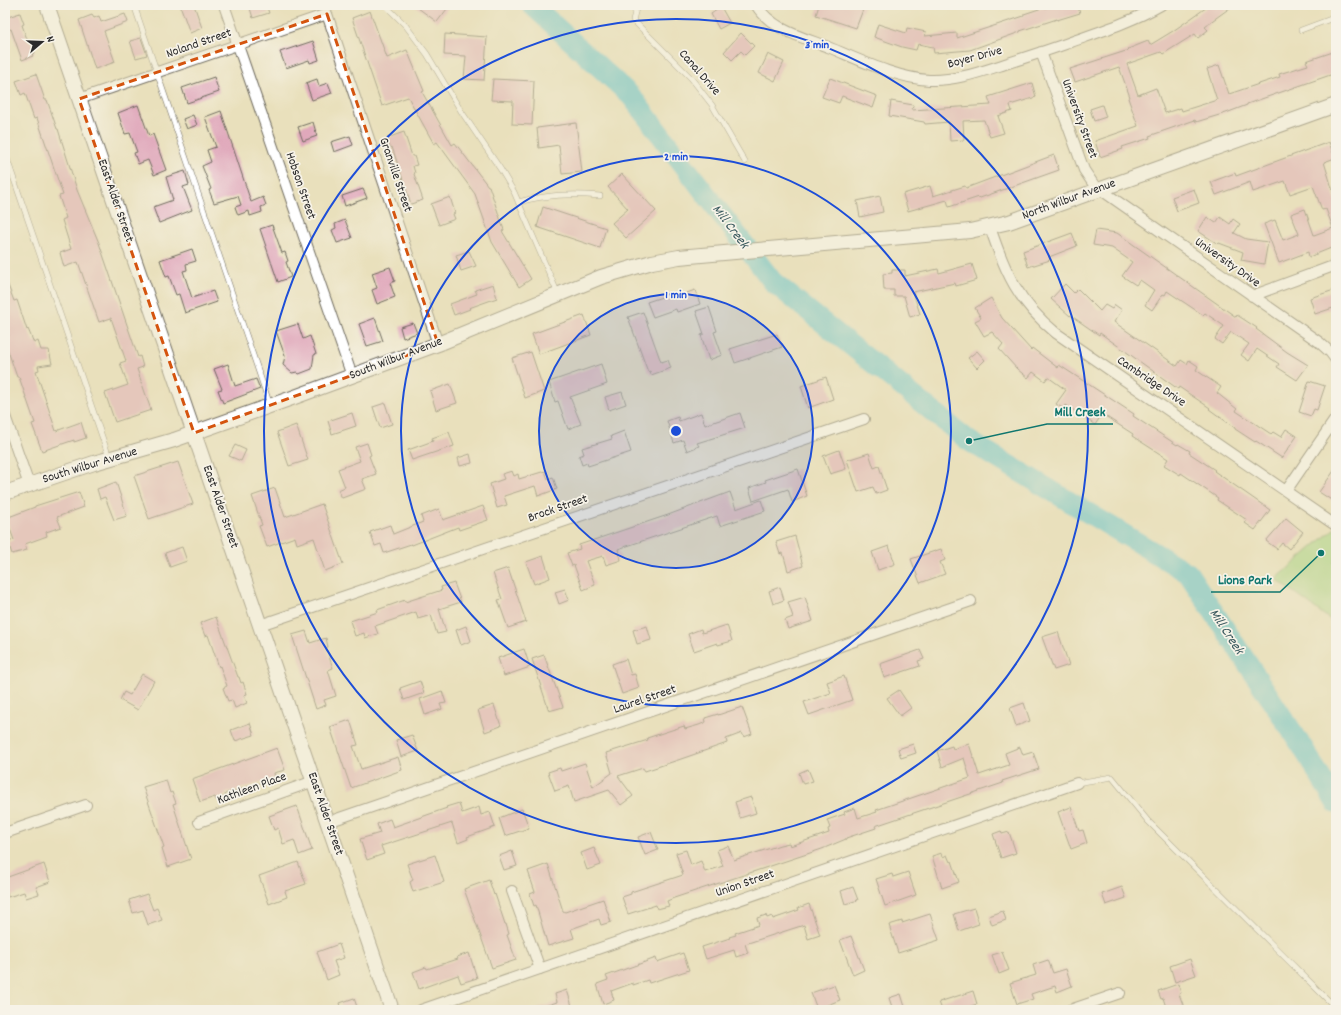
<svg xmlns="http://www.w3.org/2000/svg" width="1341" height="1015" font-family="Dekko,sans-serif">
	<rect width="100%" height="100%" fill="#f7f3e8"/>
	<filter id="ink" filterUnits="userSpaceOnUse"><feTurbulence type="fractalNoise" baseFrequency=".025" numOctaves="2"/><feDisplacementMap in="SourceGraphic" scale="8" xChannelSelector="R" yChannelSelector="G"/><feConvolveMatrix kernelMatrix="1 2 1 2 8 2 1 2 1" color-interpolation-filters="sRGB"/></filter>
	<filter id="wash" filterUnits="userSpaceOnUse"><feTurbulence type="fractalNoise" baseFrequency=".012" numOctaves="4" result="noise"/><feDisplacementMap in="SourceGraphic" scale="16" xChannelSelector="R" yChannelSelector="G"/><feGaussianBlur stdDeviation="0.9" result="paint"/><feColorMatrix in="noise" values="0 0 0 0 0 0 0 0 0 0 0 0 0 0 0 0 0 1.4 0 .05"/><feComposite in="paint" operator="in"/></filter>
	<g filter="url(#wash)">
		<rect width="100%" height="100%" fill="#e9e0bc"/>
		<path fill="#a3d483" stroke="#678057" d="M1336 527V624L1276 579Z"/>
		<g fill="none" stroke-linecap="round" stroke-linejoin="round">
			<path stroke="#58c2d3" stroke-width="21" d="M532 5 631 96 773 282 969 441 1188 573 1303 748 1336 803"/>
		</g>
		<g id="blocks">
			<path fill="#e0a8bb" d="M180 5H194L202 28 190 33Z
				M249 5H266L269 13 253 18Z
				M414 5H450L437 22Z
				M819 5H859L864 7 856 28 816 15Z
				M1055 5H1077L1080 13 1057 20V19L1020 31V32L970 50 934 53 933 47 918 44 916 50 902 47 874 37 878 24 906 33 907 28 926 32 925 36 957 33V38L1024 16V14L1045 7V8Z
				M1210 5H1234L1209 23V24L1205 27 1208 30 1198 38 1195 34 1163 54 1161 52 1127 64 1138 95 1156 88 1165 113 1181 108 1182 111 1217 100 1207 69 1219 65 1229 94 1280 77 1279 74 1308 65 1306 61 1336 51V73L1247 104V105L1226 113 1196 122 1195 120 1149 136 1150 138 1122 147 1123 149 1100 157 1095 141 1138 126 1128 98 1130 97 1119 67 1075 82 1070 69 1129 50 1128 49 1148 41 1150 45 1173 31Z
				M721 7 730 23 719 29 711 14Z
				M370 11 387 58 407 50 424 91 422 92 452 145 455 143 488 186H489L504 230 502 231 531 279 519 287 492 242 475 194 437 142 434 144 408 97 382 106 352 18Z
				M20 13 24 24 22 25 28 42 31 41 35 53 32 54 33 56 22 60 11 29 5 31V18Z
				M125 14 128 22 104 31 115 62 95 69 79 20 92 15 94 18 99 16 101 22Z
				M741 33 754 46 745 55 741 51 732 60 724 52Z
				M445 34 487 37 484 80 464 79 466 56 444 55Z
				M141 38 147 55 136 58 130 41Z
				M313 41 319 60 310 63 309 60 286 68 280 52Z
				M768 54 784 62 775 81 759 73Z
				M36 74 45 100H47L57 129H58L77 190 99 243 138 357 140 356 143 367 137 369 151 410 115 422 105 393 128 385 120 363 126 361 111 318 99 322 78 262 64 267 60 253 71 249 62 220 66 218 59 196 63 195 37 118 34 119 25 93 21 95 16 81Z
				M214 77 219 92 187 103 182 88Z
				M830 78 877 96 873 108 842 96 839 103 822 97Z
				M317 79 319 86 328 83 332 93 312 100 306 83Z
				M493 79 534 81 532 125 512 124 513 101 491 100Z
				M1032 83 1036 97 1010 105 1012 111 998 116 1004 133 990 137 984 120 963 121 964 140 950 141 949 122 925 124 924 122 889 116 891 101 913 105 912 110 991 105 988 97Z
				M138 105 149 136 153 134 166 170 154 175 148 160 138 164 134 153 137 152 130 133 125 134 118 113Z
				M1102 105 1106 117 1094 121 1090 109Z
				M221 111 251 202 263 197 266 205 261 207 262 212 250 216 249 211 238 215 235 207 241 205 238 196 214 203 209 190 211 189 202 166 211 162 207 150 216 147 205 117Z
				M193 115 197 125 187 129 183 119Z
				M313 122 317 136 303 141 298 127Z
				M576 123 582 172 562 174 559 145 539 148 537 128Z
				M404 132 412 156H414L417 165 413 166 415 173 414 174 423 200 411 204 392 147 390 148 387 138Z
				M350 136 353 145 334 152 331 142Z
				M1329 142 1335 158 1324 162 1336 201V246L1309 257 1308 252 1279 263 1264 224 1275 220 1283 240 1299 234 1291 214 1305 209 1314 235 1333 228 1326 209 1322 210 1313 186 1290 194 1285 181 1253 192 1250 182 1216 195 1211 182 1235 173 1236 176Z
				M1054 155 1059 170 980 198 979 197 949 207 947 200 908 211 903 194 930 186 933 196 965 186 966 188Z
				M185 171 189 185 183 187 192 210 159 223 153 207 173 200 166 177Z
				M622 174 656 211 626 238 612 223 628 209 608 187Z
				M363 189 367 198 345 206 342 196Z
				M1194 189 1199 203 1177 211 1172 197Z
				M880 196 883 212 860 217 857 201Z
				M450 197 455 213 453 214 455 219 439 225 431 204Z
				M543 207 606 228 600 248 537 227Z
				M1207 217 1216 223 1220 217 1230 224 1233 219 1240 224 1234 233 1246 239 1268 242 1264 264 1241 260 1243 252 1219 243 1218 244 1198 231Z
				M345 220 352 238 337 243 332 230 336 228 335 224Z
				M272 225 282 253 285 252 288 261 286 262 291 277 278 282 260 229Z
				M1096 230 1117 233 1236 317 1237 315 1257 328 1256 329 1287 352 1308 365 1297 380 1277 367 1279 364 1257 349 1249 361 1241 355 1249 344 1231 332 1222 344 1215 339 1224 326 1205 313 1203 315 1167 291 1165 295 1163 294 1152 310 1145 305 1154 290 1140 280 1136 285 1122 276 1132 262 1112 248 1093 245Z
				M1072 233 1077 246 1049 257 1050 260 1028 267 1023 251Z
				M192 249 196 261 186 264 187 270 183 271 192 298 213 291 217 302 185 313 179 294 176 295 169 276 166 277 160 260Z
				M469 251 476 266 461 271 456 255Z
				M972 264 977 280 956 286 955 283 913 292 920 314 910 317 904 296H894V290H884L883 274 892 273V270H905V276L938 269 939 273Z
				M390 267 395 281 390 283 395 297 377 304 372 290 377 288 372 273Z
				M6 280 14 301 17 300 27 330 28 329 34 343 38 341 41 350H49L52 364 38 366 39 370 36 371 56 431 81 422 86 438 74 442V440L42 451 32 424 35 423 19 377H17L5 342V337L9 336 5 325V281Z
				M493 284 497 298 469 308 470 309 454 315 450 304 477 294 475 290Z
				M1065 284 1074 293 1078 289 1100 311 1105 305 1112 309 1115 305 1122 310 1114 322 1177 366 1181 360 1187 364 1189 360 1198 366 1196 370 1221 387 1217 393 1237 409 1236 411 1271 434 1273 432 1281 437 1286 429 1297 436 1282 458 1256 441 1255 442 1235 429V428L1209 409 1210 408 1179 387 1178 389 1100 333 1099 335 1070 315V316L1051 299Z
				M695 290 700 304 677 312 676 309 653 317 647 302 671 294 673 298Z
				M1334 290 1336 296V307L1315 314 1310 298Z
				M991 298 1002 318 1031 350 1032 348 1058 368 1059 365 1134 414 1133 416 1177 445 1178 444 1190 451 1189 453 1215 470 1214 471 1270 510 1255 530 1245 523 1247 520 1217 500 1218 498 1181 473 1180 475 1164 465 1168 459 1132 436 1133 434 1102 414 1095 425 1066 405 1064 409 1056 404 1066 390 1048 377 1045 381 1033 372 1028 378 1017 369 999 349 1003 344 992 332 984 336 975 321 981 318 975 308Z
				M709 307 717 331 714 332 722 355 709 360 701 335 704 334 696 311Z
				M643 312 661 362 668 360 671 368 651 375 650 371 648 372 628 317Z
				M584 315 591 335 539 354 532 334Z
				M375 318 383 341 367 346 359 324Z
				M413 323 417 333 403 338 400 327Z
				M298 324 303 339 310 336 316 354 314 355 312 369 299 374 297 372 292 373 283 365 285 356 276 331Z
				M777 334 782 347 735 363 730 349Z
				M977 351 985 360 977 368 968 358Z
				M531 352 544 391 525 398 512 358Z
				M228 364 235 386 256 379 260 389 223 403 218 390 222 389 214 369Z
				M601 364 607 384 570 397 581 424 568 429 558 401 555 402 549 382Z
				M826 377 833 399 808 408 801 386Z
				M1309 381 1325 386 1317 410 1314 409 1311 416 1299 412Z
				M450 384 457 403 436 410 430 391Z
				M622 392 626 404 609 410 605 397Z
				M385 403 392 424 380 428 373 407Z
				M352 413 356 426 332 434 328 421Z
				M701 413 705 425 740 413 745 428 697 443 699 446 687 451 683 440 674 443 667 421 678 417 679 421Z
				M296 425 308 460 289 466 277 432Z
				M624 431 631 452 588 466 587 463 582 465 579 456 584 454 582 448 612 439 611 436Z
				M449 432 454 446 412 460 408 450 433 441 432 438Z
				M367 443 371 455 369 456 376 474 362 479 366 489 342 498 338 490 345 487 338 469 360 461 355 447Z
				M235 445 246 450 241 461 229 456Z
				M839 450 846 469 830 474 823 456Z
				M869 453 874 468 879 466 887 490 876 494 873 487 858 492 847 460Z
				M470 454 472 463 460 466 458 458Z
				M178 462 193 504 149 519 134 476Z
				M1336 468V503L1319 492Z
				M798 469 807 496 792 502 788 489 753 501 749 488 766 482 765 480Z
				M512 471 514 476 518 474 519 479 545 471 548 479 553 477 557 489 538 496 535 486 504 496 507 505 497 508 490 484 504 479 502 474Z
				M116 482 127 516 114 520 105 497 100 499 97 489Z
				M275 488 285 517 322 504 343 564 325 571 314 538 297 544 295 537 267 547 259 526 262 525 252 496Z
				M79 492 84 507 57 517 61 527 46 532 47 536 25 544 27 550 12 554 8 542 14 540 6 518 35 507V506Z
				M730 492 736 509 761 500 765 511 720 526 717 516 618 549 621 560 606 565 603 556 586 561 595 585 583 590 574 565 572 566 567 553 580 549 579 545 668 515Z
				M483 506 488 520 459 530 458 527 412 545 411 544 384 553 381 544 375 546 370 532 390 525 393 534 423 522 421 516 439 509 443 520Z
				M1286 518 1303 532 1289 549 1282 543 1277 549 1266 541Z
				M795 536 803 566 788 571 783 553 780 554 776 542Z
				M889 546 895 564 878 570 872 552Z
				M182 547 187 561 170 567 165 553Z
				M941 549 945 560 940 562 945 574 920 583 911 559Z
				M543 556 550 578 534 584 526 562Z
				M508 568 526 622 508 628 498 600 502 599 493 573Z
				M454 583 461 602 439 609 446 632 437 634 431 615 418 619 416 612 375 626 378 634 365 638 364 633 355 636 350 621 378 612 377 610 405 600V602L442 590 441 587Z
				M780 587 784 600 773 604 769 591Z
				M565 589 569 600 559 604 555 592Z
				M805 597 813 621 788 629 785 620 793 617 788 602Z
				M216 617 238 677H239L241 683 243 682 247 694 244 695 247 703 235 708 232 700 228 701 223 688 227 686 220 666 219 667 208 635 205 636 200 623Z
				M727 625 732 641 718 645 717 643 694 651 688 634 701 629 702 633Z
				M466 626 471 641 461 645 456 630Z
				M647 626 651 640 637 644 633 630Z
				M306 631 310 643 326 638 328 647 326 648 333 668 328 670 336 696 324 700 326 705 316 709 292 635Z
				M1058 632 1069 665 1054 670 1042 637Z
				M524 649 530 667 504 676 498 658Z
				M920 650 924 659 918 661 920 666 884 678 880 664Z
				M544 655 563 707 549 711 532 659Z
				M626 659 631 675 635 674 639 688 622 694 612 664Z
				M142 674 154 681 138 710 120 700 124 692 130 695Z
				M844 676 852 700 809 715 804 702 831 693 827 682Z
				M420 681 424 693 404 700 400 688Z
				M899 690 911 708 900 716 887 698Z
				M442 691 446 703 440 704 442 709 425 715 420 699Z
				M1024 703 1030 721 1016 726 1010 708Z
				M494 705 501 726 485 732 478 710Z
				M742 707 752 734 744 737 742 733 726 739 727 743 681 759 645 771 643 768 618 776 633 796 621 805 609 790 574 802 569 786 555 791 548 772 560 768 561 771 585 763 593 787 612 773 606 753 648 740 647 738 684 726 685 729 699 725 706 722 705 718 718 714V715Z
				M350 720 358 745 353 746 361 769 398 757 402 770 351 788 330 727Z
				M250 723 254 735 235 741 231 730Z
				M412 735 418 751 401 757 396 740Z
				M913 744 916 753 901 758 898 749Z
				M969 744 979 775 1009 765 1005 753 1020 747 1023 755 1033 752 1039 769 1002 781 1003 783 875 826 876 828 846 838V839L822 849 674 898 667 901 669 906 657 909 656 905 628 914 622 897 631 894V892L683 875 676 853 686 850 691 865 701 861 705 872 723 866 717 850 728 846 734 860 780 845 789 843 790 846 829 833 828 829 830 828 827 820 845 814 844 812 855 808 858 818 877 812 876 810 970 778 964 758 942 767 937 751 952 746 953 749Z
				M277 748 285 770 274 773 275 778 225 794 226 796 216 800 215 797 200 802 192 779Z
				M808 769 813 781 803 784 799 773Z
				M166 780 170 793 172 792 176 803 173 804 191 859 168 867 162 848 164 847 143 787Z
				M751 797 756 813 740 818 735 802Z
				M459 803 462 813 479 807 481 815 490 812 495 827 467 837 468 839 458 843 452 823 381 846 384 854 367 860 360 839 380 833 377 824 390 819 393 827 447 808 446 807Z
				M297 806 312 850 299 855 294 840 283 844 278 828 274 830 269 816Z
				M1071 807 1079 831 1083 830 1087 843 1071 849 1058 812Z
				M522 809 529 828 505 836 499 818Z
				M1001 831 1002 834 1009 832 1016 853 1001 858 993 834Z
				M651 832 658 850 645 855 638 837Z
				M594 848 601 865 587 870 581 853Z
				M512 851 517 866 504 870 499 856Z
				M942 853 943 857 947 855 950 862 952 861 959 882 942 888 932 856Z
				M435 855 444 882 413 892 410 882 413 880 407 864Z
				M298 862 306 884 285 891 287 897 269 904 259 876Z
				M44 864 50 882 36 887 39 894 26 898 24 892 8 897 5 888V878Z
				M548 864 563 911 565 912 603 899 611 922 601 925 599 919 571 929 574 938 548 946 536 905 534 906 530 894 535 892 528 871Z
				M908 872 916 895 885 906 876 879 892 874 893 877Z
				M489 880 494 895 495 894 505 924H506L509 934 507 935 516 960 492 968 464 889Z
				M853 887 858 900 845 904 841 891Z
				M1122 887 1126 898 1106 905 1102 894Z
				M147 894 153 910 157 908 162 920 148 925 143 910 133 913 129 900Z
				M809 904 820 935 808 939 804 925 745 944 748 953 736 957 734 950 706 959 702 947 730 938 729 937 736 935 735 933 759 925 757 918 766 915 767 918 772 916 773 919 799 910 798 908Z
				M974 908 979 924 959 931 954 914Z
				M1003 911 1006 920 992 925 989 916Z
				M930 914 939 940 898 953 889 925 902 921V923Z
				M851 936 864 970 853 975 840 940Z
				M339 944 344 958 334 961 339 975 327 980 317 952Z
				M1002 952 1009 970 999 974 992 955Z
				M469 953 477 978 461 983 458 975 419 989 413 972 426 967 427 969 458 959 457 957Z
				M683 953 689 970 649 983 648 980 633 985V983L611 991 614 1000 603 1004 597 984 608 980 606 976 656 958 657 962Z
				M1190 959 1196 975 1175 982 1170 966Z
				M1048 960 1053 973 1066 969 1072 986 1057 992 1055 986 1031 994 1033 999 1017 1004 1010 983 1036 975 1033 965Z
				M1178 984 1181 993 1179 994 1185 1010H1167L1163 998 1161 999 1158 991Z
				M834 985 840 1000 817 1009 811 993Z
				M567 990 572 1006 561 1010H539V1008L557 1002 555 994Z
				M973 991 977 1004 960 1010H942L939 1002Z
				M901 994 906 1010H893L889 998Z
				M354 998 358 1010H342L340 1003Z"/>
		</g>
	</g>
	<g filter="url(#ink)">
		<use href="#blocks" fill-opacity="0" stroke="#6e6a5e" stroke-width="1"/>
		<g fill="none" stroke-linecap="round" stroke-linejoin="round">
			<g stroke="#6e6a5e" stroke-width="6">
				<path id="lane" d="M134 5 270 405
					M385 5 406 26 427 54 461 111 501 170 514 192 558 294
					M637 5 633 20 691 78 712 105 745 162
					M1301 30 1336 17
					M5 153 109 457
					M518 202C547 195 570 193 600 196
					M1077 783 1112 777 1148 821 1336 1008"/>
			</g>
			<g stroke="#6e6a5e" stroke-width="12">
				<path id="street" d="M224 5 352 376
					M756 5C772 30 802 37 828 47 858 59 896 78 929 80 955 81 980 72 1005 64 1027 57 1049 50 1071 42 1102 31 1133 21 1161 5
					M1041 52 1084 170 1094 185 1319 342 1330 352 1336 360
					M79 99 327 14 438 344
					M990 227C1005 272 1018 302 1056 333L1335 525
					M1252 296 1336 265
					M5 416 29 485
					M1286 491 1336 418
					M260 625 864 419
					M199 822 314 781
					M328 822 971 601
					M5 833 86 805
					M512 891 540 969
					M421 1010 1077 783
					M1070 1010 1120 993"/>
			</g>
			<g stroke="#6e6a5e" stroke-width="16">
				<path id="secondary" d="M47 5 392 1010
					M5 493 94 463 174 440 292 398 438 344 601 277 652 262 679 257 970 231 1009 222 1336 105"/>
			</g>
			<path stroke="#6e6a5e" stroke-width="2" stroke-dasharray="3 3" stroke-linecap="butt" d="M1335 534 1336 542 1331 563 1336 575"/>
			<use href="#lane" stroke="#fff" stroke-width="5"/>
			<use href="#street" stroke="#fff" stroke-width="10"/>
			<use href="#secondary" stroke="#fff" stroke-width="14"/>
		</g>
	</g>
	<path d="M0 0H1341V1015H0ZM327 14 438 344 194 433 79 99Z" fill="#e9e0bc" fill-opacity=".55" fill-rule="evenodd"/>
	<path fill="none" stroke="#d5540f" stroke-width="3" stroke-dasharray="8 5" stroke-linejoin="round" d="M327 14 438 344 194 433 79 99Z"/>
	<circle cx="676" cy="431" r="137" fill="#1d4ed8" fill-opacity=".12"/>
	<g fill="none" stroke="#1d4ed8" stroke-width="2">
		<circle cx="676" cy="431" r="137"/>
		<circle cx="676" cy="431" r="275"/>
		<circle cx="676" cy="431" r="412"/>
	</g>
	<g text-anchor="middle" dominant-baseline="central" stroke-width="3.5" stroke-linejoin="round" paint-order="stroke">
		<g font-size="13" fill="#2b2b2b" stroke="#f7f3e8">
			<text transform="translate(199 44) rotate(-19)">Noland Street</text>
			<text transform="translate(975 58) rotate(-15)">Boyer Drive</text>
			<text transform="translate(699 73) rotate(49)">Canal Drive</text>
			<text transform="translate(1079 119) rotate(70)">University Street</text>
			<text transform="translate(395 175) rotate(71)">Granville Street</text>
			<text transform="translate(300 186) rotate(71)">Hobson Street</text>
			<text transform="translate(1069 200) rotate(-20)">North Wilbur Avenue</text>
			<text transform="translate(115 201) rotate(71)">East Alder Street</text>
			<text transform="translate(1227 263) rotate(35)">University Drive</text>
			<text transform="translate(396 359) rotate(-21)">South Wilbur Avenue</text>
			<text transform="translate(1151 382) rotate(34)">Cambridge Drive</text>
			<text transform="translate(90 466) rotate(-17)">South Wilbur Avenue</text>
			<text transform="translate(220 507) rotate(71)">East Alder Street</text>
			<text transform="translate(558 509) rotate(-19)">Brock Street</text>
			<text transform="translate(645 700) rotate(-19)">Laurel Street</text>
			<text transform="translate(252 789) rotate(-20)">Kathleen Place</text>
			<text transform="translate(325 814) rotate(71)">East Alder Street</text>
			<text transform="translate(745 884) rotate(-19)">Union Street</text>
		</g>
		<g font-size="14" font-style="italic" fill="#38585d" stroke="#f7f3e8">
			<text transform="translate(730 227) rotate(53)">Mill Creek</text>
			<text transform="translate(1226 632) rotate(57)">Mill Creek</text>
		</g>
	</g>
	<circle cx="676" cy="431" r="6" fill="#1d4ed8" stroke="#f7f3e8" stroke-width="2"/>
	<g font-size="12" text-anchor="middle" font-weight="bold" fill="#1d4ed8" stroke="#f7f3e8" stroke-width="3.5" stroke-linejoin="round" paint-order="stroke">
		<text x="817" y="48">3 min</text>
		<text x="676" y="160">2 min</text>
		<text x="676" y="298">1 min</text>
	</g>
	<path fill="none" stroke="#0f766e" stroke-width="1.5" d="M969 441L1047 424H1113M1321 553L1280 592H1211"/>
	<g fill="#0f766e" stroke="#f7f3e8" stroke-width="1.5">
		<circle cx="969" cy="441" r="4"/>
		<circle cx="1321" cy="553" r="4"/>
	</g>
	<g font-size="14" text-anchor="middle" font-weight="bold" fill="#0f766e" stroke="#f7f3e8" stroke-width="3.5" stroke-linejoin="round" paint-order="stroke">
		<text x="1080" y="416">Mill Creek</text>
		<text x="1245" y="584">Lions Park</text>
	</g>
	<rect width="1341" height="1015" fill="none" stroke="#f7f3e8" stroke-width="20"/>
	<g transform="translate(42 42) rotate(71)" stroke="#f7f3e8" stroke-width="3" paint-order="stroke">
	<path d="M0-3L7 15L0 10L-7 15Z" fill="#2b2b2b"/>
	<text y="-6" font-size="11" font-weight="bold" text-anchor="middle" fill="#2b2b2b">N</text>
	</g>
</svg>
